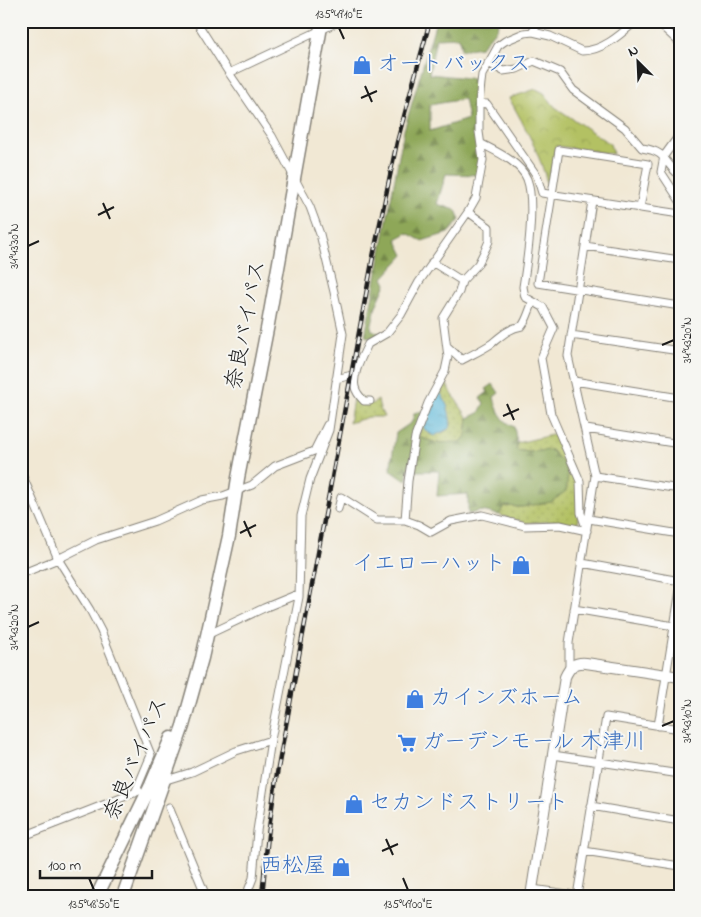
<svg xmlns="http://www.w3.org/2000/svg" width="701" height="917" font-family="'Indie Flower','Klee One',sans-serif">
	<defs>
		<pattern id="grass-dots" width="8" height="8" patternUnits="userSpaceOnUse" patternTransform="scale(1.25)"><rect width="8" height="8" fill="#b3c163"/><path d="M2 2h.1M6 6h.1" fill="none" stroke="#99a555" stroke-width="1.8" stroke-linecap="round"/></pattern>
		<pattern id="forest-firs" width="22" height="20" patternUnits="userSpaceOnUse" patternTransform="scale(1.25)"><rect width="22" height="20" fill="#8ea759"/><path d="M5 1l3.5 6h-7zM16 11l3.5 6h-7z" fill="#738749"/></pattern>
		<pattern id="park-crowns" width="20" height="18" patternUnits="userSpaceOnUse" patternTransform="scale(1.25)"><rect width="20" height="18" fill="#b3c163"/><path d="M2 6a3 3 0 1 1 6 0M12 15a3 3 0 1 1 6 0" fill="none" stroke="#99a555"/></pattern>
		<pattern id="water-ripples" width="26" height="14" patternUnits="userSpaceOnUse" patternTransform="scale(1.25)"><rect width="26" height="14" fill="#5bb8d9"/><path d="M2 4q2-2 4 0t4 0M15 11q2-2 4 0t4 0" fill="none" stroke="#4a95af"/></pattern>
	</defs>
	<rect width="100%" height="100%" fill="#f6f6f2"/>
	<filter id="ink" filterUnits="userSpaceOnUse"><feTurbulence type="fractalNoise" baseFrequency=".02" numOctaves="2"/><feDisplacementMap in="SourceGraphic" scale="10" xChannelSelector="R" yChannelSelector="G"/><feConvolveMatrix kernelMatrix="1 2 1 2 8 2 1 2 1" color-interpolation-filters="sRGB"/></filter>
	<filter id="wash" filterUnits="userSpaceOnUse"><feTurbulence type="fractalNoise" baseFrequency=".0096" numOctaves="4" result="noise"/><feDisplacementMap in="SourceGraphic" scale="20" xChannelSelector="R" yChannelSelector="G"/><feGaussianBlur stdDeviation="1.12" result="paint"/><feColorMatrix in="noise" values="0 0 0 0 0 0 0 0 0 0 0 0 0 0 0 0 0 1.4 0 .05"/><feComposite in="paint" operator="in"/></filter>
	<g filter="url(#wash)">
		<rect width="100%" height="100%" fill="#f1e8d4"/>
		<path fill="url(#grass-dots)" stroke="#686e40" d="M444 377 449 389 468 418 466 436 461 442 437 443 418 437 422 422 428 433 431 435C437 434 446 433 450 427 453 423 450 423 449 420 445 407 448 400 437 390Z
			M354 393 372 404 378 400 380 409 384 417H369L349 423Z
			M556 434 577 480 578 523 575 526 560 521 526 523 499 515 503 506 522 507 535 504 551 450 529 452 515 450 517 443Z"/>
		<path fill="url(#forest-firs)" stroke="#55623a" fill-rule="evenodd" d="M436 21H499L497 28 481 47 461 50 459 37 436 38 429 74 478 79C475 96 475 114 476 131 477 148 481 157 479 175L446 174 437 204 456 210 460 220 448 233 422 241 407 233 396 239 404 255 383 278 386 284 376 306 371 329 380 334 372 338 365 336 404 130ZM464 99 468 119 430 131V105Z
			M493 384 499 393 494 397C497 410 501 420 514 427L517 443 516 450 529 452 551 450C566 465 570 470 566 491L551 502 522 507 504 506 499 515 482 511 468 514V494L437 496 439 471H413L418 437 437 443 461 442 466 436 468 418 479 413 484 403 480 398 488 392 486 389Z
			M422 411 406 481 390 470 396 433 412 422 414 414Z"/>
		<path fill="url(#park-crowns)" stroke="#686e40" d="M536 89 544 93 555 107 610 144 613 154 556 146 548 187C541 155 525 127 509 98Z"/>
		<path fill="url(#water-ripples)" stroke="#3c6a7a" d="M437 390C446 396 452 418 450 428L434 436 425 430 422 422Z"/>
	</g>
	<g filter="url(#ink)">
		<g fill="none" stroke-linecap="round" stroke-linejoin="round">
			<g stroke="#868278" stroke-width="9">
				<path id="street" d="M196 21 229 73 272 136 310 207 320 234 334 292 343 334 329 430 310 479 301 516 299 597 271 740 257 831 253 878 246 896
					M656 21 680 43
					M533 32 539 21
					M488 63 503 71 517 69 534 61 560 72 573 90 625 128 642 148C668 152 662 161 680 176
					M229 73 340 21
					M479 103 487 104 537 176 542 193 680 214
					M680 134 664 156 661 172 680 201
					M640 208 648 164 559 150 538 283 680 306
					M468 212 489 227V241L486 248 478 264 462 281 459 292 443 318 448 357 445 371 428 403 415 437 408 481 405 520 419 525 431 532 451 521 482 515 525 526 560 525 587 531 581 513 580 481 551 414 541 358 554 328 543 307 525 297 523 287C527 261 536 203 527 179 520 162 497 152 482 144
					M585 246 680 260
					M432 262 462 281
					M571 335 680 351
					M447 346 462 360C471 355 482 350 491 344 501 336 509 328 522 326 527 320 529 310 533 302
					M336 379 356 374
					M574 381 680 398
					M370 401H364C360 397 356 392 355 387 352 374 363 355 368 344L387 333 401 315 419 282 468 212 476 198 483 160 479 132V103L481 83 482 75 498 46 505 41 524 33 533 32 550 36 582 51C603 51 621 34 636 21
					M586 429 680 444
					M21 472 58 559 90 610 101 631 151 755 135 793
					M595 476 680 489
					M338 509 341 497 377 520H405
					M589 519 680 534
					M582 563 680 581
					M21 574 58 559 96 540 155 521 202 500 223 496 252 485 275 466 314 451 327 425
					M574 609 674 626
					M207 635 264 608 298 594
					M569 668V643L595 476 568 356 592 201
					M658 726 680 590
					M553 755 680 774
					M163 781 192 772 236 751 271 740
					M591 806 680 821
					M169 807 206 896
					M21 837 139 791
					M584 851 680 866
					M532 889 582 896
					M577 896 606 717 680 729"/>
			</g>
			<g stroke="#868278" stroke-width="12">
				<path id="secondary" d="M531 896 565 677C570 666 575 662 586 663L680 677"/>
			</g>
			<g stroke="#868278" stroke-width="15">
				<path id="highway" d="M97 896 151 785 171 738
					M123 896 183 726 202 658 229 536 238 478 268 324 322 21"/>
			</g>
			<use href="#street" stroke="#fff" stroke-width="7"/>
			<use href="#secondary" stroke="#fff" stroke-width="10"/>
			<use href="#highway" stroke="#fff" stroke-width="12"/>
			<g stroke="#1c1c1c" stroke-width="4.5">
				<path id="rail" d="M262 896 268 835 276 779 373 257 397 142 430 21"/>
			</g>
			<use href="#rail" stroke="#f6f6f2" stroke-width="2.5" stroke-dasharray="8" stroke-linecap="butt"/>
		</g>
	</g>
	<path fill="none" stroke="#1c1c1c" stroke-width="2" d="M339 28 344 39M365 86 372 102M361 98 377 91M103 203 110 219M98 215 114 207M28 246 39 241M662 345 674 340M507 404 514 420M503 416 519 409M244 521 251 537M240 533 256 525M28 627 39 622M662 726 674 721M386 839 393 855M382 851 398 844M89 878 94 890M403 878 408 890"/>
	<defs>
		<g id="shop-bare" transform="scale(1.5)"><path d="M-5-2.5h2.3a2.7 3.5 0 0 1 5.4 0H5L5.5 6h-11ZM-1.5-2.5h3a1.5 2.3 0 0 0-3 0Z" fill="#3f7fe0" stroke="#f6f6f2" stroke-width="2.5" paint-order="stroke"/></g>
		<g id="supermarket-bare" transform="scale(1.5)"><path d="M-6-5.5h2.5l.6 2H6L4.5 2H-2.5L-4.4-4H-6ZM-1.5 3.2a1.3 1.3 0 1 0 .1 0ZM3 3.2a1.3 1.3 0 1 0 .1 0Z" fill="#3f7fe0" stroke="#f6f6f2" stroke-width="2.5" paint-order="stroke"/></g>
	</defs>
	<g fill-rule="evenodd">
		<use href="#shop-bare" x="362" y="65"/>
		<use href="#shop-bare" x="521" y="565"/>
		<use href="#shop-bare" x="415" y="699"/>
		<use href="#supermarket-bare" x="407" y="743"/>
		<use href="#shop-bare" x="354" y="804"/>
		<use href="#shop-bare" x="341" y="867"/>
	</g>
	<g text-anchor="middle" dominant-baseline="central" stroke-width="4" stroke-linejoin="round" paint-order="stroke">
		<g font-size="22" fill="#366cbe" stroke="#f6f6f2" text-anchor="start">
			<text x="377" y="65">オートバックス</text>
			<text x="506" y="565" text-anchor="end">イエローハット</text>
			<text x="430" y="699">カインズホーム</text>
			<text x="422" y="743">ガーデンモール 木津川</text>
			<text x="369" y="804">セカンドストリート</text>
			<text x="326" y="867" text-anchor="end">西松屋</text>
		</g>
		<g font-size="22" fill="#1c1c1c" stroke="#f6f6f2">
			<text transform="translate(247 325) rotate(-79)">奈良バイパス</text>
			<text transform="translate(137 759) rotate(-67)">奈良バイパス</text>
		</g>
	</g>
	<rect width="701" height="917" fill="none" stroke="#f6f6f2" stroke-width="55"/>
	<g transform="translate(638 62) rotate(336)" stroke="#f6f6f2" stroke-width="4" paint-order="stroke">
	<path d="M0-4L9 19L0 12L-9 19Z" fill="#1c1c1c"/>
	<text y="-8" font-size="14" font-weight="bold" text-anchor="middle" fill="#1c1c1c">N</text>
	</g>
	<path d="M40 870v8h112v-8" fill="none" stroke="#1c1c1c" stroke-width="2.5"/>
	<text x="48" y="870" font-size="15" fill="#1c1c1c" stroke="#f6f6f2" stroke-width="4" paint-order="stroke">100 m</text>
	<rect x="28" y="28" width="646" height="862" fill="none" stroke="#1c1c1c" stroke-width="2"/>
	<g font-size="12" text-anchor="middle" fill="#1c1c1c">
		<text x="339" y="18">135°49'10"E</text>
		<text transform="translate(14 246) rotate(-90)" y="4">34°43'30"N</text>
		<text transform="translate(687 340) rotate(-90)" y="4">34°43'20"N</text>
		<text transform="translate(14 627) rotate(-90)" y="4">34°43'20"N</text>
		<text transform="translate(687 721) rotate(-90)" y="4">34°43'10"N</text>
		<text x="94" y="908">135°48'50"E</text>
		<text x="408" y="908">135°49'00"E</text>
	</g>
</svg>
